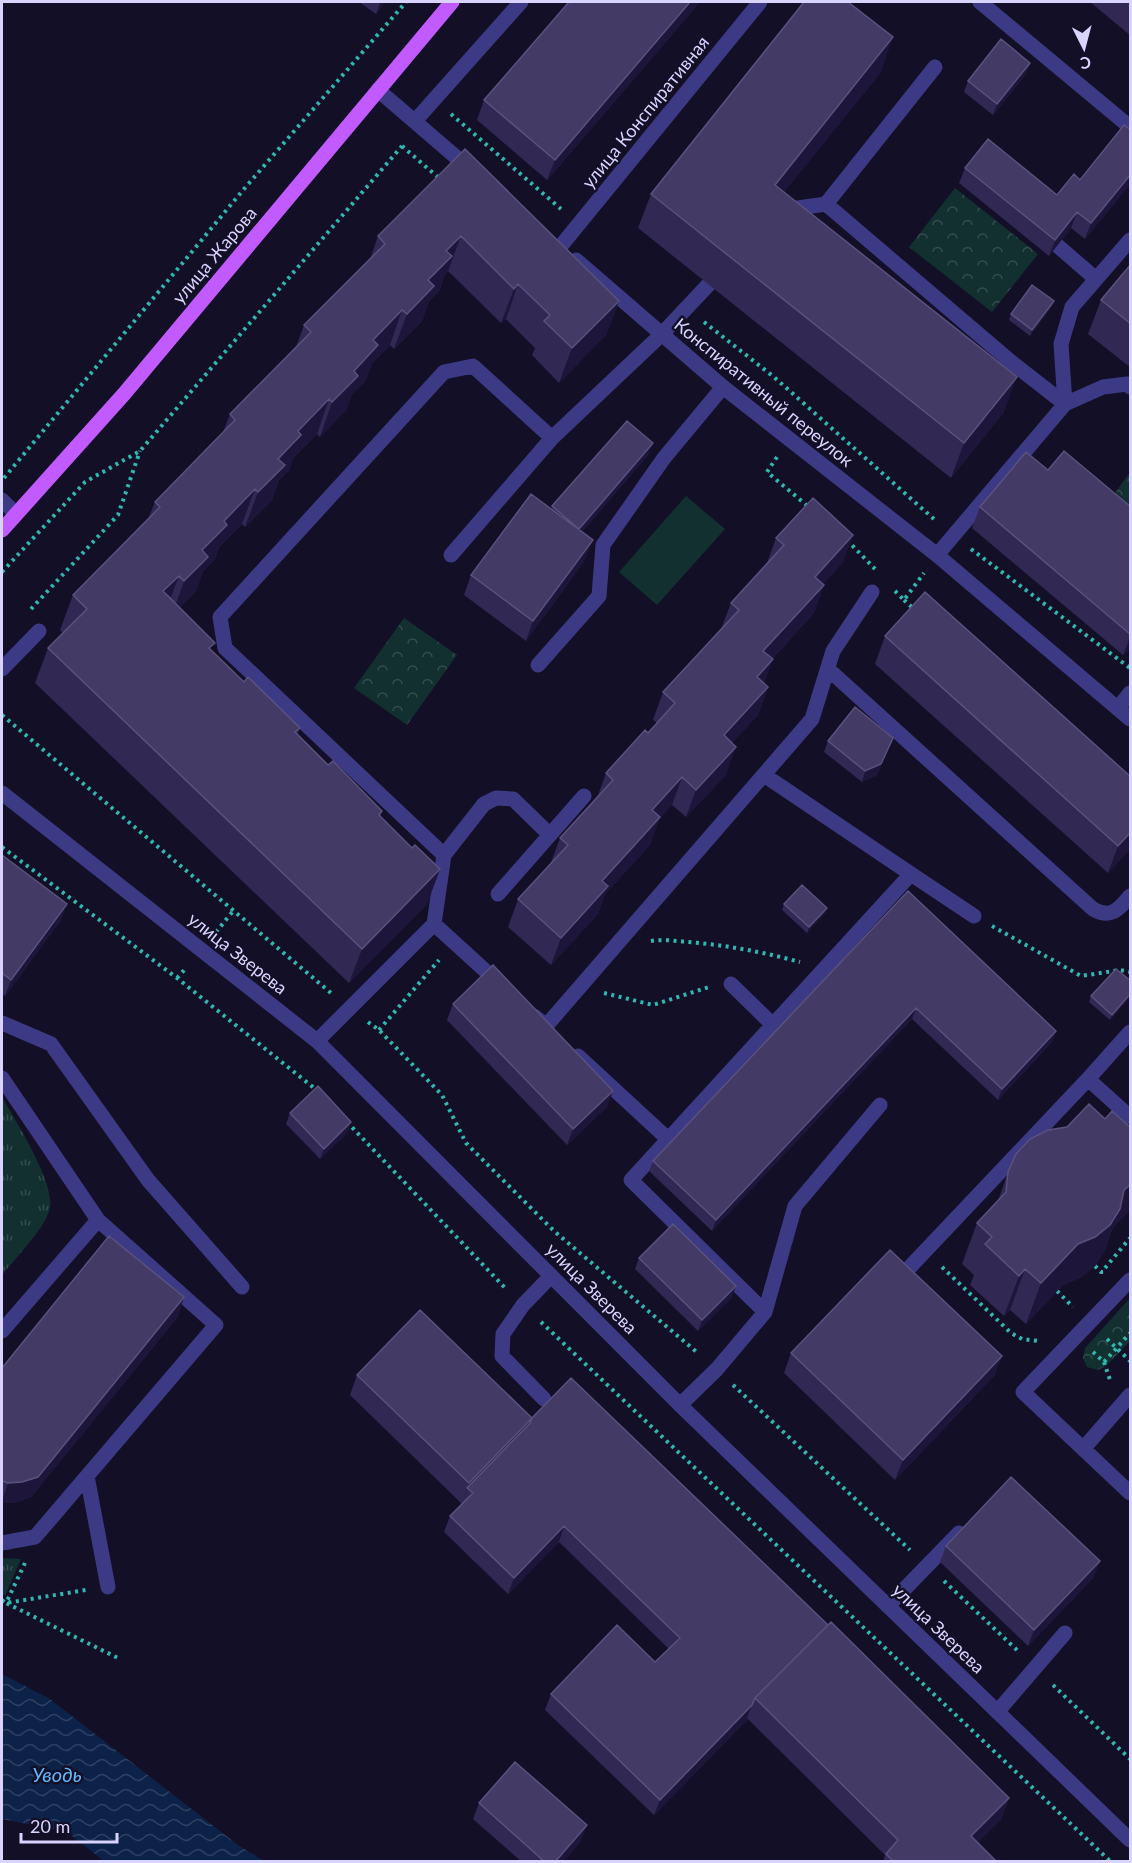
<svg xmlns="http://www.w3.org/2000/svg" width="1132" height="1863" font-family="Lato,sans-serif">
	<defs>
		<pattern id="grass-tufts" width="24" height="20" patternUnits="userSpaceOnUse" patternTransform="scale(1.5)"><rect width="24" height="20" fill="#12302f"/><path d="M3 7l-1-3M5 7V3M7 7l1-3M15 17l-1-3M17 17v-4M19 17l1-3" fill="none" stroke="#344d4e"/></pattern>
		<pattern id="park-crowns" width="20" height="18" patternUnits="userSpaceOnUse" patternTransform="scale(1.5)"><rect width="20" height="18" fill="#12302f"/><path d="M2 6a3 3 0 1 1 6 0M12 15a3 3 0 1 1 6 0" fill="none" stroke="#344d4e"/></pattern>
		<pattern id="water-waves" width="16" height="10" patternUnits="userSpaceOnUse" patternTransform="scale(1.5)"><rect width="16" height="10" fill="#0c2248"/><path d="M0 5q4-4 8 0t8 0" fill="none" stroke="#2f4163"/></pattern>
	</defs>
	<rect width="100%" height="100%" fill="#130f26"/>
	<path fill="url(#grass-tufts)" d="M2 1097C15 1120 54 1181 50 1207 48 1225 14 1260 2 1275Z
		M2 1558 21 1559 5 1596 2 1594Z"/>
	<path fill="url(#park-crowns)" d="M955 188 1038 254 992 312 909 247Z
		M1130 472V511L1112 497Z
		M404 618 457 655 407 725 354 688Z
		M1130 1298V1341L1106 1366 1098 1370 1087 1367 1083 1358 1085 1348Z"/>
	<path fill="#12302f" d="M686 496 725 529 657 605 619 572Z"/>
	<path fill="url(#water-waves)" d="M2 1674 50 1699 238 1845 264 1861H104L67 1832 2 1819Z"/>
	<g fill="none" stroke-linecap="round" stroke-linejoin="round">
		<path stroke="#2fb8b0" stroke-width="4" stroke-dasharray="3 4.5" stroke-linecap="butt" d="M451 114 561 209
			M402 146 440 179
			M704 322 774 377 935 520
			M777 457 767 472 810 508
			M4 478 244 189 406 2
			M847 540 875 569
			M971 549 1130 668
			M2 572 85 482 140 451 402 146
			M895 591 904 600 924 573
			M904 600 915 610
			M31 609 118 515 140 451
			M2 715 331 993
			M2 847 177 978 319 1092
			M992 926 1081 976 1120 970 1130 972
			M216 932 234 910
			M651 941C663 939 676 941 688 942 726 945 763 952 800 962
			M177 978 187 967
			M604 993 653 1005 709 987
			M368 1022 379 1030 442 1095 466 1143 554 1231 699 1354
			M379 1030 439 960
			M347 1122 507 1290
			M1095 1266 1101 1272H1104
			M942 1267 1011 1333 1022 1339 1038 1341
			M1105 1268 1130 1238
			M1057 1291 1073 1307
			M541 1322 1111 1862
			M1107 1339 1130 1361
			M1093 1352 1104 1362 1130 1333
			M1104 1362 1110 1380
			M733 1385 910 1550
			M25 1563 6 1603 118 1658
			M944 1581 1019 1652
			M2 1600 6 1603 86 1590
			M1053 1685 1130 1759"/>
		<path stroke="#3d3a85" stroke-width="15" d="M980 2 1130 127
			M935 67 826 204 1010 361 1065 404 1103 387 1127 384 1130 387
			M415 121 521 2
			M784 212 791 209 826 204
			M1044 234 1096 279
			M2 500 16 514
			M451 555 552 438
			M937 555 1065 404 1061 344 1072 307 1130 240
			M538 665 599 596 603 545 664 458 723 387
			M2 669 39 631
			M828 669 1093 909C1110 919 1119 910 1130 896
			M1118 708 1130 693
			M764 775 911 874
			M444 855 484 804 496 798 513 799 550 835
			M498 894 584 796
			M731 984 773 1025
			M501 985 434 924 444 855 225 648 220 617 444 372 473 366 552 438 662 334 709 284
			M534 1016 546 1026 812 719 833 651 872 592
			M2 1023 51 1044 148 1180 242 1287
			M578 1056 668 1139
			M2 1078 98 1220 216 1325 35 1537 2 1543
			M1088 1079 1130 1032
			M910 1267 1088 1079 1130 1117
			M1130 1280 1023 1392 1130 1493
			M765 1312 795 1206 880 1105
			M2 1331 98 1220
			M544 1399 502 1356 503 1334 523 1305 551 1276
			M680 1405 717 1369 765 1312 631 1180 911 874 974 916
			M1083 1449 1130 1395
			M87 1476 108 1587
			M888 1606 959 1533
			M998 1711 1065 1633"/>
		<path stroke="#3d3a85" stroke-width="15" d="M378 90 471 170
			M560 247 760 2
			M576 260 723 387 937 555 1130 719
			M317 1041 434 924"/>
		<path stroke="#3d3a85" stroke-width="15" d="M2 793 317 1041 680 1405 1130 1840"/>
		<path stroke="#c25bff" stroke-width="15" d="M2 530 124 394 452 2"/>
	</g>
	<path fill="#312854" d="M359 2H385L376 14Z
		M700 2 547 180 477 120 484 100Z
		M1090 2H1131V36Z
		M1030 63 1026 74 993 115 964 92 968 81Z
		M881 72 784 192 1004 412 951 478 638 228 651 194Z
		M1131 130V183L1085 239 1071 228 1049 256 959 183 965 168 1057 195 1080 180Z
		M465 149 619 301 606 335 559 383 532 355 535 348 506 319 501 323 448 271 445 274 439 291 429 301 422 321 394 349 390 345 372 363 366 380 352 394 346 410 320 437 317 434 293 458 289 470 279 480 272 500 245 527 242 524 219 547 215 559 203 571 196 591 179 608 212 651 244 682 300 728 297 735 328 765 382 811 380 816 412 848 440 869 427 904 349 983 35 683 48 648 63 633 60 630 73 595 148 519 155 502 223 432 230 414 296 347 304 325 370 259 378 236Z
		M1131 264V368L1088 334 1101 300Z
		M1054 301 1052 306 1030 336 1009 320 1011 314Z
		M649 454 582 532 585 560 526 641 464 595 471 575 551 509 552 506Z
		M1048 470 1131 507V647L1123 655 972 528 980 507Z
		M853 535 843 562 823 584 824 585 814 613 772 659 764 683 768 687 758 715 732 743 726 775 686 817 672 805 659 819 650 845 605 894 598 914 551 965 508 927 518 899 550 865 560 838 597 798 606 773 657 723 653 720 663 692 721 629 731 603 767 563 776 538Z
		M885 636 1131 777V848L1108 873 875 664Z
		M893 738 877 775 862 782 824 752 828 741Z
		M2 855 61 920 5 996 2 993Z
		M908 891 1056 1031 1052 1042 998 1100 912 1019 712 1231 649 1171 653 1161Z
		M784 904 827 908 825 913 807 933 782 910Z
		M1131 981V996L1110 1020 1089 1002 1091 996Z
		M453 1004 607 1107 567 1145 447 1020Z
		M290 1113 351 1122 347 1133 320 1159 286 1124Z
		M1105 1119 1131 1128V1209L1113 1227 1105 1250 1095 1266 1080 1278 1063 1285 1026 1324 1010 1310 1004 1316 970 1285 974 1275 962 1264 977 1223 998 1201 1008 1172 1067 1127Z
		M639 1258 732 1297 698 1331 635 1269Z
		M184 1297 177 1318 31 1497 14 1503H2V1368Z
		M791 1353 1002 1356 994 1376 895 1480 784 1373Z
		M357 1375 532 1418 1009 1798 1001 1819 978 1842 997 1862H883L885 1855 748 1719 654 1815 545 1710 551 1694 655 1662 669 1649 559 1542 508 1594 444 1532 450 1516 462 1504 350 1395Z
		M946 1546 1094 1577 1028 1646 940 1562Z
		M479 1803 581 1841 563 1862H522L473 1819Z"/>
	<path fill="#1d163a" d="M381 2H385L376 14 380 3Z
		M690 2H700L547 180 555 160Z
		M893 37 881 72 762 220 775 185Z
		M1030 63 1026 74 993 115 997 104Z
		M1131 174V183L1085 239 1091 223Z
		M1077 212 1071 228 1049 256 1055 240Z
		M461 236 448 271 445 274 439 291 429 301 422 321 394 349 407 314 446 251Z
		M518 284 506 319 501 323 514 289Z
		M619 301 606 335 559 383 572 348Z
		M1054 301 1052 306 1030 336 1032 330Z
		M402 310 390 345 372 363 366 380 352 394 346 410 320 437 332 402 373 340Z
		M1017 377 1004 412 951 478 964 443Z
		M329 399 317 434 293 458 289 470 279 480 272 500 245 527 258 492 278 459 298 431Z
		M653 443 649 454 575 540 579 529Z
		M255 489 242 524 219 547 215 559 203 571 196 591 172 616 184 581 202 550 224 521Z
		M853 535 843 562 805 604 815 577Z
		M593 540 585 560 526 641 533 621Z
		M179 576 166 610 163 591Z
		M824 585 814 613 753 679 763 651Z
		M1131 635V647L1123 655Z
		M773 659 763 687 757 677Z
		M768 687 758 715 714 763 724 735Z
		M893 738 877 775 862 782 865 771Z
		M736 747 726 775 686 817 696 790Z
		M682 777 672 805 659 819 650 845 605 894 598 914 551 965 561 938 652 810Z
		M1131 832V848L1108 873 1118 846Z
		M440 869 427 904 349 983 362 949Z
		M67 904 61 920 5 996 11 980Z
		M827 908 825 913 807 933 809 927Z
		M1131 993V996L1110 1020 1112 1015Z
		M916 1008 912 1019 712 1231 716 1220Z
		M1056 1031 1052 1042 998 1100 1002 1089Z
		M613 1091 607 1107 567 1145 573 1129Z
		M351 1122 347 1133 320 1159 324 1149Z
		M1131 1184V1209L1113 1227 1105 1250 1095 1266 1080 1278 1063 1285 1026 1324 1041 1283 1078 1244Z
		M1025 1269 1010 1310 1004 1316 1019 1276Z
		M736 1286 732 1297 698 1331 702 1320Z
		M184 1297 177 1318 31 1497 14 1503H2V1501L8 1483Z
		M1002 1356 994 1376 895 1480 903 1460Z
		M532 1418 524 1439 467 1488 462 1504 469 1483Z
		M564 1526 559 1542 508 1594 514 1578Z
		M1100 1561 1094 1577 1028 1646 1034 1630Z
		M752 1705 747 1718 748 1719 654 1815 660 1800Z
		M1009 1798 1001 1819 964 1856 971 1836Z
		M587 1825 581 1841 563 1862H555Z"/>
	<path fill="#433a66" stroke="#5a527e" stroke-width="1.5" d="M569 2H690L555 160 484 100Z
		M804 2H848L893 37 775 185 1017 377 964 443 651 194Z
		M1001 39 1030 63 997 104 968 81Z
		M1124 125 1131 130V174L1091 223 1077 212 1055 240 965 168 988 139 1057 195 1074 174 1080 180Z
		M465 149 619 301 572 348 544 321 550 315 518 284 514 289 461 236 446 251 452 256 428 280 434 286 407 314 402 310 373 340 378 345 354 371 358 376 332 402 329 399 298 431 301 435 278 459 285 465 258 492 255 489 224 521 227 525 202 550 208 557 184 581 179 576 163 591 215 643 209 648 244 682 248 677 300 728 295 732 328 765 333 761 382 811 379 815 412 848 415 845 440 869 362 949 48 648 87 609 73 595 160 507 155 502 235 420 230 414 311 332 304 325 385 244 378 236Z
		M1131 264V324L1101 300Z
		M1032 285 1054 301 1032 330 1011 314Z
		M627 421 653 443 579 529 552 506Z
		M1064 451 1131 507V635L980 507 1026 452 1048 470Z
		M531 494 593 540 533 621 471 575Z
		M813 498 853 535 815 577 824 585 763 651 773 659 757 677 768 687 724 735 736 747 696 790 682 777 652 810 660 817 602 881 608 886 561 938 518 899 568 845 560 838 613 780 606 773 645 730 648 733 675 703 663 692 739 610 731 603 784 545 776 538Z
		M925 592 1131 777V832L1118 846 885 636Z
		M855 707 893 738 881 764 865 771 828 741Z
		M2 855 67 904 11 980 2 973Z
		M802 885 827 908 809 927 784 904Z
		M908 891 1056 1031 1002 1089 916 1008 716 1220 653 1161Z
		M493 965 613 1091 573 1129 453 1004Z
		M1116 969 1131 981V993L1112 1015 1091 996Z
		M318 1086 351 1122 324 1149 290 1113Z
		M1089 1104 1105 1119 1112 1111 1131 1128V1184L1124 1190 1120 1209 1110 1225 1095 1237 1078 1244 1041 1283 1025 1269 1019 1276 985 1244 992 1237 977 1223 1006 1192 1008 1172 1016 1154 1030 1139 1048 1130 1067 1127Z
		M673 1224 736 1286 702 1320 639 1258Z
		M109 1236 184 1297 38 1477 22 1482 8 1483 2 1481V1368Z
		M890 1250 1002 1356 903 1460 791 1353Z
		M420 1310 532 1418 469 1483 357 1375Z
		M571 1378 828 1625 755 1698 752 1705 660 1800 551 1694 617 1625 655 1662 680 1638 564 1526 514 1578 450 1516 473 1493 467 1488 530 1423 532 1418Z
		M1011 1477 1100 1561 1034 1630 946 1546Z
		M831 1622 1009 1798 971 1836 997 1862H894L886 1854 898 1840 755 1698Z
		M515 1762 587 1825 555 1862H545L479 1803Z"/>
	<g text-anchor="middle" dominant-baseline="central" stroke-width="5" stroke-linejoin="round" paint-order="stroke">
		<g font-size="18" fill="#d9d4ff" stroke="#130f26">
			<text transform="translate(645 112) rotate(-51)">улица Конспиративная</text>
			<text transform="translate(214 255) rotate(-50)">улица Жарова</text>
			<text transform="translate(764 392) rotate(39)">Конспиративный переулок</text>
			<text transform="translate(238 953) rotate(38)">улица Зверева</text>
			<text transform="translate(592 1288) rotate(45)">улица Зверева</text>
			<text transform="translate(939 1628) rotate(44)">улица Зверева</text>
		</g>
		<g font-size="20" font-style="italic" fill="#62b6ff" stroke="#130f26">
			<text x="57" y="1774">Уводь</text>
		</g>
	</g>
	<rect width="1132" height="1863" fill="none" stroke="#d9d4ff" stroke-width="6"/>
	<g transform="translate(1084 48) rotate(174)" stroke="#130f26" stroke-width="4.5" paint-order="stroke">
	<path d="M0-4.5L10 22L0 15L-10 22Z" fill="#d9d4ff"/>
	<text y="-9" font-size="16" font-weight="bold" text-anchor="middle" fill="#d9d4ff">С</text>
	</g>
	<path d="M21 1833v9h96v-9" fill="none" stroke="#d9d4ff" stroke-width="3"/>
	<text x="30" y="1833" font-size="18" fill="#d9d4ff" stroke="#130f26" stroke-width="4.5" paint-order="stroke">20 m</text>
</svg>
